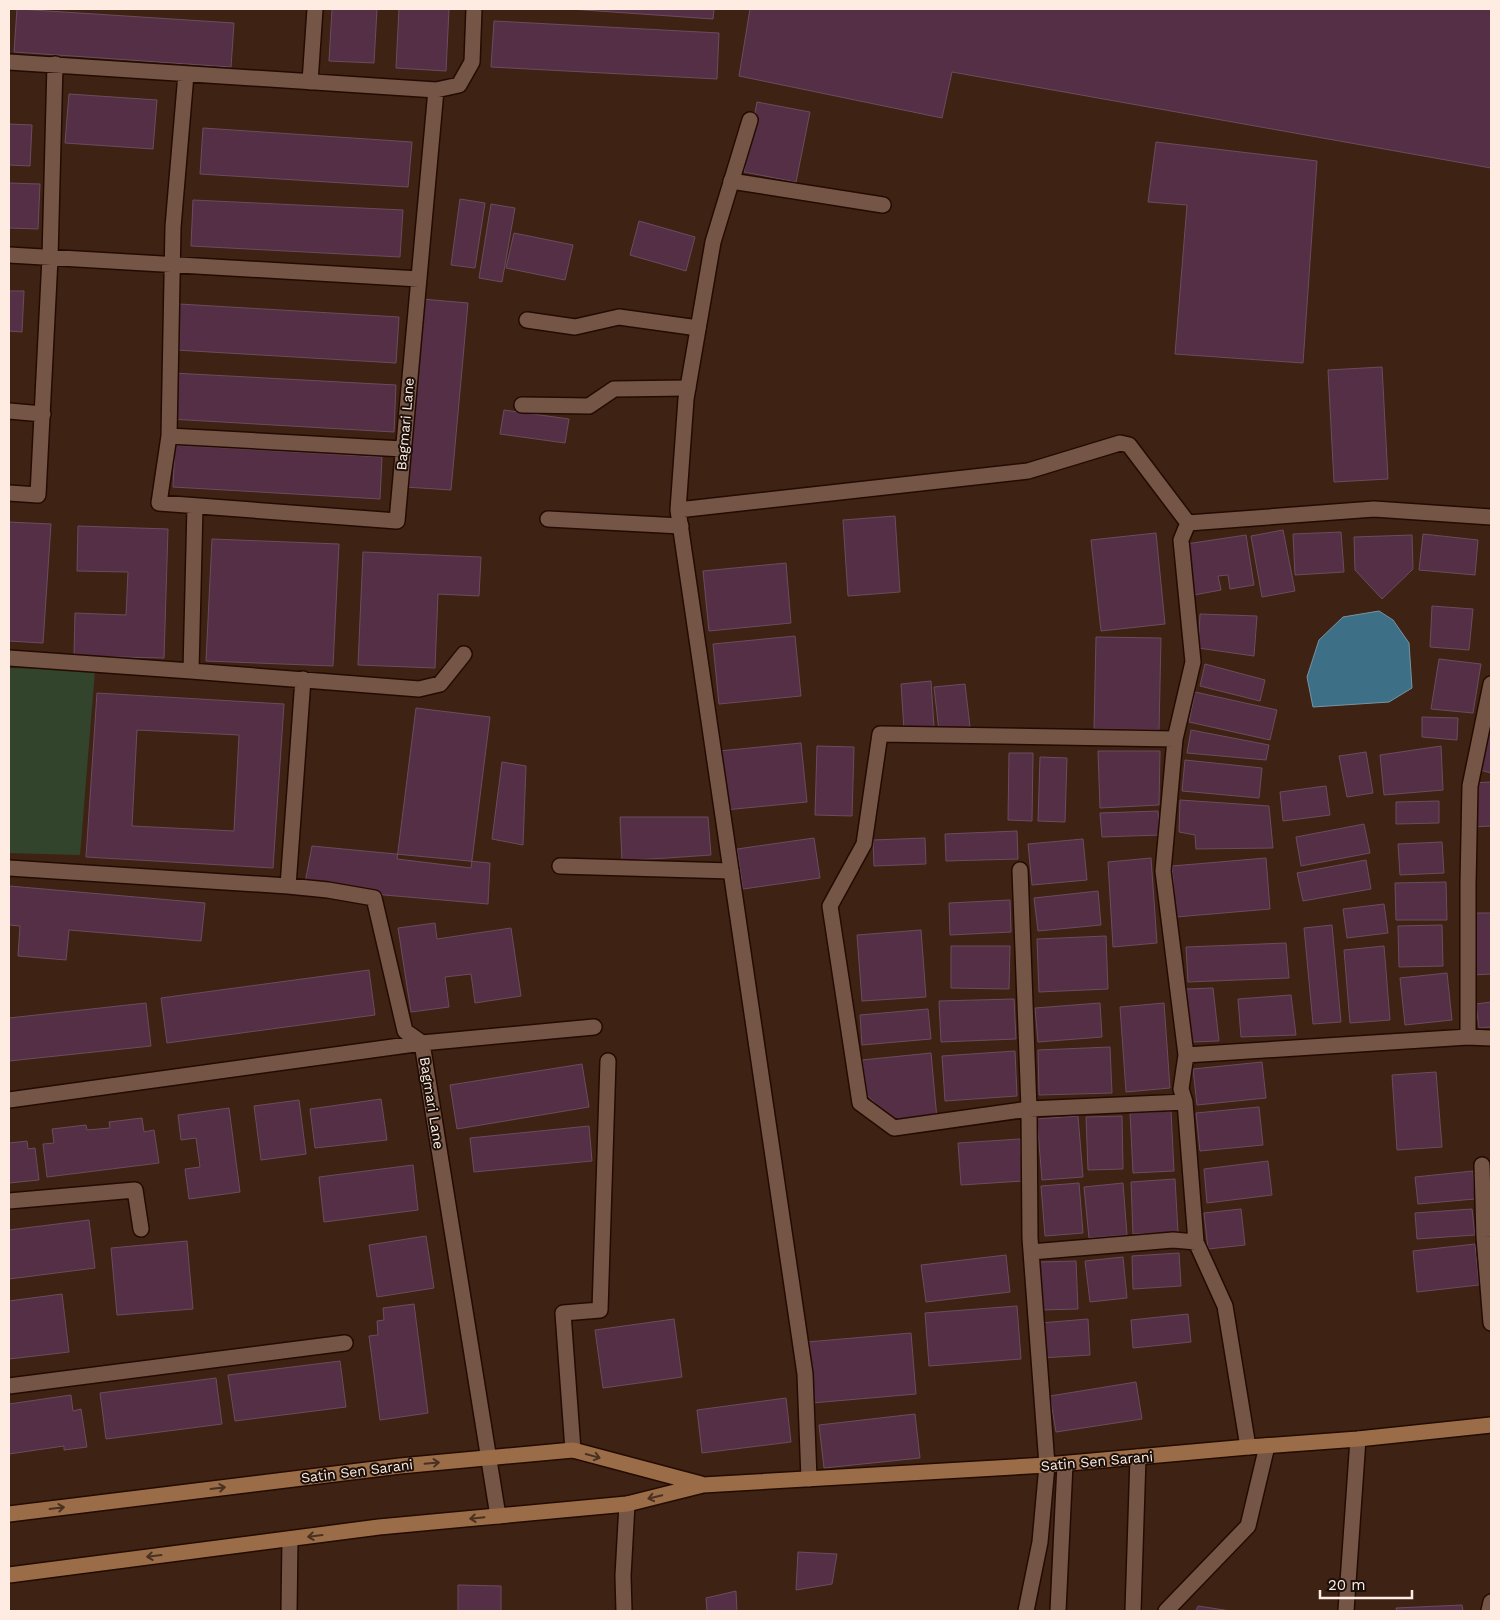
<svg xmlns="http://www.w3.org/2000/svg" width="1500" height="1620" font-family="'Work Sans',sans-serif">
	<rect width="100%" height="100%" fill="#3e2315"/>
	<path fill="#33442d" d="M9 668 95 670 80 855 9 853Z"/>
	<path fill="#3d6f86" stroke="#7794a2" d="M1379 611 1393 620 1409 643 1412 688 1389 702 1313 707 1307 677 1319 640 1343 617Z"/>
	<path fill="#552f46" stroke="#6b4c5d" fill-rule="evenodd" d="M17 9 234 23 231 67 14 52Z
		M332 9H377L374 63 329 61Z
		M399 9H449L446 71 396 68Z
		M570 9H714L713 19Z
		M750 9H1491V168L952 72 942 118 739 76Z
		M494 21 719 33 717 79 491 67Z
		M69 94 157 100 153 149 65 143Z
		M757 102 810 112 796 182 744 172Z
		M9 124 32 125 30 166 9 165Z
		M203 128 412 142 408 187 200 174Z
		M1156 142 1317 161 1303 363 1175 354 1187 205 1148 202Z
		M9 183 40 184 38 229 9 228Z
		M460 199 485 203 475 268 451 265Z
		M193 200 403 210 400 257 191 246Z
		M491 204 515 208 502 282 479 278Z
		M639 221 695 237 686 271 630 255Z
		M514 233 573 245 565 280 506 268Z
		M9 291H24L22 332 9 331Z
		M422 299 468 303 451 490 405 487Z
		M179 304 399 317 396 363 176 350Z
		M1382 367 1388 479 1334 482 1328 370Z
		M173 373 396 385 394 432 170 419Z
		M504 410 569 419 565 443 500 434Z
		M175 445 382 457 380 499 173 487Z
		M895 516 900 592 848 596 843 520Z
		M9 522 51 524 43 643 9 641Z
		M78 526 168 529 164 658 74 656 75 613 126 615 128 572 77 571Z
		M1283 530 1295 591 1262 597 1251 536Z
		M1341 532 1344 572 1295 575 1293 534Z
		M1156 533 1165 624 1101 631 1091 540Z
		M1423 534 1478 540 1475 575 1419 570Z
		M1246 535 1254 585 1230 589 1228 575 1218 576 1221 590 1194 595 1186 544Z
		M1412 535 1413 569 1382 599 1355 570 1354 537Z
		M212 539 339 544 333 666 206 661Z
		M363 552 481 557 479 596 438 594 435 668 358 665Z
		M786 563 791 623 709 631 703 571Z
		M1432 606 1473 609 1469 650 1430 647Z
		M1200 614 1257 616 1254 656 1198 648Z
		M795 636 801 696 719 704 713 644Z
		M1096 637 1161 638 1159 730 1094 729Z
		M1439 659 1481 664 1473 713 1431 709Z
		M1205 664 1265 680 1260 701 1200 686Z
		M931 681 934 727 904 730 901 684Z
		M965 684 970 727 939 731 934 687Z
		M1195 692 1277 710 1270 740 1189 722Z
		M97 693 284 704 273 868 86 857ZM137 730 239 735 234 831 132 826Z
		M416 708 490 717 471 868 397 859Z
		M1422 717 1458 718 1457 740 1422 737Z
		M1491 724V773L1480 770Z
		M1191 730 1269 745 1266 760 1187 753Z
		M801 743 807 802 725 810 719 751Z
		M817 746 854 747 852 816 815 815Z
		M1441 746 1443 790 1384 795 1380 755Z
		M1098 751H1160L1159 805 1100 808Z
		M1366 752 1373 793 1347 797 1339 756Z
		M1009 753H1033L1032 821 1008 820Z
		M1040 757 1067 758 1065 822 1038 821Z
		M1185 760 1262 768 1259 798 1182 791Z
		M502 762 526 766 523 845 492 839Z
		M1491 782V826L1473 827 1471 783Z
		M1326 786 1330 815 1283 821 1280 792Z
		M1180 800 1269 806 1273 848 1196 849 1195 835 1179 832Z
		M1439 801V823L1396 824V802Z
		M1158 811 1160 835 1102 837 1100 813Z
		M620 817H708L711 855 622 861Z
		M1364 824 1370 853 1301 866 1296 837Z
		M1017 831 1018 859 946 861 945 834Z
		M814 838 820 878 743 889 737 849Z
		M925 838 926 864 874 866 873 840Z
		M1083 839 1087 880 1032 885 1028 844Z
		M1442 842 1444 873 1400 875 1398 844Z
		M312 846 490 863 488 904 304 888Z
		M1151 858 1157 943 1113 947 1108 862Z
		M1266 858 1270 909 1176 917 1172 866Z
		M1366 860 1371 889 1303 901 1297 873Z
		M1446 882 1447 920H1396L1395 883Z
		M9 886 205 903 201 941 69 930 66 960 18 956 20 926 9 925Z
		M1098 891 1101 925 1038 931 1034 898Z
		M1010 900 1011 932 950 935 949 903Z
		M1384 904 1388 933 1347 938 1343 909Z
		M1471 913H1491V974L1472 975Z
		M435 923 437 939 511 928 521 996 475 1003 471 974 445 977 449 1007 411 1012 398 928Z
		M1332 925 1341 1022 1313 1024 1304 928Z
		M1442 925 1443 966 1399 967 1398 926Z
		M921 930 926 997 862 1001 857 935Z
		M1106 936 1108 989 1039 992 1037 939Z
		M1286 943 1289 978 1188 982 1186 947Z
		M951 946H1010L1009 989 951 988Z
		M1384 946 1390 1020 1350 1023 1344 950Z
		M369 970 375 1015 167 1043 161 998Z
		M1447 973 1452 1020 1405 1025 1400 978Z
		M1213 988 1219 1041 1191 1042 1186 989Z
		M1291 995 1296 1035 1241 1037 1238 999Z
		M1014 999 1016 1039 941 1042 939 1001Z
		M1491 1002V1027L1479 1028 1476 1004Z
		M146 1003 151 1046 9 1061V1018Z
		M1100 1003 1102 1037 1038 1042 1035 1008Z
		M1164 1003 1170 1088 1126 1092 1120 1007Z
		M928 1009 931 1039 862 1045 860 1015Z
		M1110 1047 1112 1093 1039 1095 1038 1050Z
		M1015 1051 1017 1096 945 1101 942 1056Z
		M931 1053 937 1119 895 1124 867 1095 862 1060Z
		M1262 1062 1266 1098 1197 1105 1193 1069Z
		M582 1064 589 1107 457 1129 450 1085Z
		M1436 1072 1442 1147 1397 1150 1392 1075Z
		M381 1099 387 1140 315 1148 310 1109Z
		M299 1100 306 1154 261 1160 254 1106Z
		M1259 1107 1263 1145 1200 1151 1196 1113Z
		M229 1108 240 1192 189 1199 185 1169 200 1167 196 1138 181 1140 178 1115Z
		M1171 1111 1174 1171 1133 1173 1130 1113Z
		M1078 1116 1083 1177 1042 1180 1037 1119Z
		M1122 1116 1123 1169 1088 1170 1086 1117Z
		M142 1118 144 1132 154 1130 159 1163 47 1177 43 1144 54 1143 52 1129 86 1125 87 1130 110 1128 109 1122Z
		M589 1126 592 1161 474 1172 470 1138Z
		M9 1137V1143L27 1141 28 1149 35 1148 39 1180 9 1183Z
		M1020 1139 1023 1181 961 1185 958 1143Z
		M1268 1161 1272 1195 1207 1203 1204 1169Z
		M413 1165 418 1210 324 1222 319 1177Z
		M1473 1171 1475 1199 1418 1204 1415 1177Z
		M1175 1179 1178 1232 1133 1234 1131 1182Z
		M1079 1183 1083 1233 1045 1236 1041 1186Z
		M1123 1183 1127 1235 1089 1238 1084 1187Z
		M1241 1209 1245 1245 1208 1249 1204 1213Z
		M1472 1209 1475 1235 1417 1239 1415 1213Z
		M89 1220 95 1268 9 1279V1230Z
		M426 1236 434 1288 377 1297 369 1245Z
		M187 1241 193 1309 117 1315 111 1248Z
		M1475 1244 1479 1285 1417 1292 1413 1251Z
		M1179 1253 1181 1286 1133 1289 1132 1256Z
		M1006 1255 1010 1292 926 1302 921 1265Z
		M1123 1257 1127 1298 1090 1302 1085 1261Z
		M1076 1261 1078 1309 1041 1310 1039 1262Z
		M62 1294 69 1352 9 1359V1301Z
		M414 1304 428 1413 380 1420 369 1336 378 1335 377 1321 384 1320 383 1308Z
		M1017 1306 1021 1359 929 1366 925 1313Z
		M1188 1314 1191 1342 1133 1348 1131 1320Z
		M674 1319 682 1377 603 1388 595 1330Z
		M1088 1319 1090 1355 1042 1358 1040 1323Z
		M911 1333 916 1394 812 1403 807 1342Z
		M340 1361 346 1407 235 1421 228 1375Z
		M216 1378 222 1424 106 1439 100 1393Z
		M1136 1382 1142 1419 1056 1432 1050 1396Z
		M71 1395 73 1411 81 1409 87 1447 64 1450V1446L9 1454V1404Z
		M786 1398 791 1442 702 1453 697 1410Z
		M915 1414 920 1458 824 1468 819 1425Z
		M798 1552 837 1554 832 1584 796 1590Z
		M458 1585 501 1586V1611H458Z
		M736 1591 737 1611H707L706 1598Z
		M1462 1605 1463 1611H1397L1396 1608Z
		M1198 1606 1231 1611H1196Z"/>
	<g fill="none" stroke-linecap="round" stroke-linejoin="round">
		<g stroke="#240b01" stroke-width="18">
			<path id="lane" d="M731 181 883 205
				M527 320 575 327 619 317 698 328
				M522 405 589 406 614 389 688 388
				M548 519 681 526
				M560 866 731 871
				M9 1201 135 1190 141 1229
				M9 1386 345 1343
				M573 1450 563 1313 600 1310 608 1061
				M289 1611 290 1539
				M624 1611 623 1576 627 1504
				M1026 1611 1040 1542 1047 1465
				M1058 1611 1065 1464
				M1133 1611 1138 1457
				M1166 1611 1248 1526 1267 1446
				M1346 1611 1358 1439
				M1489 1611 1491 1602"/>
		</g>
		<g stroke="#240b01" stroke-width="18">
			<path id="street" d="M9 62 436 90 459 85 472 62 474 9
				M186 74 173 227 169 436 159 503 397 521 436 90
				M310 82 315 9
				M750 120 713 242 686 399 678 510 805 1374 809 1479
				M9 255 419 279
				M9 411 43 414
				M169 436 403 449
				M9 493 38 495 50 258 55 64
				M678 510 1028 471 1120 443 1129 445 1188 523
				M9 658 191 671 419 689 440 684 464 654
				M191 671 195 506
				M1175 739 880 734 864 844 830 906 860 1103 894 1128 1029 1109 1185 1102
				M9 868 288 886 303 679
				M1020 870 1029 1109 1030 1238 1047 1465
				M288 886 328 890 374 898 405 1031 422 1043 594 1027
				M1468 1037V884L1470 786 1491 684
				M1186 1055 1468 1037 1491 1038
				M9 1100 422 1043 498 1516
				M1482 1165 1484 1237 1491 1323
				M1031 1252 1173 1240 1196 1242
				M1248 1447 1225 1306 1196 1242 1185 1102 1181 1089 1186 1055 1163 871 1175 739 1193 662 1181 540 1188 523 1374 509 1491 517"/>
		</g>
		<g stroke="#240b01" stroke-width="18">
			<path id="secondary" d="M9 1514 400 1466 573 1450 701 1484
				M9 1575 379 1527 627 1504 703 1485 1047 1465 1248 1447 1358 1439 1491 1425"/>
		</g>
		<use href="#lane" stroke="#755546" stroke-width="15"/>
		<use href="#street" stroke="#755546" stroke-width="15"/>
		<use href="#secondary" stroke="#9a6d48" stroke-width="15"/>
	</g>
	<defs><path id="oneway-shaft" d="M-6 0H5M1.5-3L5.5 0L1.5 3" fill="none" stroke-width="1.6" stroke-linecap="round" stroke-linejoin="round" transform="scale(1.25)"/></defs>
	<g stroke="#483120">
		<use href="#oneway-shaft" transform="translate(593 1456) rotate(15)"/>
		<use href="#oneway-shaft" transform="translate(432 1463) rotate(-5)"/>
		<use href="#oneway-shaft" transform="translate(218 1488) rotate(-7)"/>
		<use href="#oneway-shaft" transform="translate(655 1497) rotate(166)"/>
		<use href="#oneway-shaft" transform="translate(57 1508) rotate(-7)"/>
		<use href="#oneway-shaft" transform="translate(477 1518) rotate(174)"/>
		<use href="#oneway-shaft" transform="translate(315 1536) rotate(173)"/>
		<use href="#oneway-shaft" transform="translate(154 1556) rotate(173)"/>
	</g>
	<g text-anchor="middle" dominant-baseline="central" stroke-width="4" stroke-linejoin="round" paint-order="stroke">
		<g font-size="14" fill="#feebe2" stroke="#1c100a">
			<text transform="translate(405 424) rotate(-85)">Bagmari Lane</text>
			<text transform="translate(432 1103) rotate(81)">Bagmari Lane</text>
			<text transform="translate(1097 1461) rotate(-5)">Satin Sen Sarani</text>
			<text transform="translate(357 1471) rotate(-7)">Satin Sen Sarani</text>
		</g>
	</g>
	<rect width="1500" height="1620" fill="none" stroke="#feebe2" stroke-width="20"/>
	<path d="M1320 1590v8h92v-8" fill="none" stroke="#feebe2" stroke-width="2.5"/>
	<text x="1328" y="1590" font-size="15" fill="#feebe2" stroke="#1c100a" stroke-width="4" paint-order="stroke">20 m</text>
</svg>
